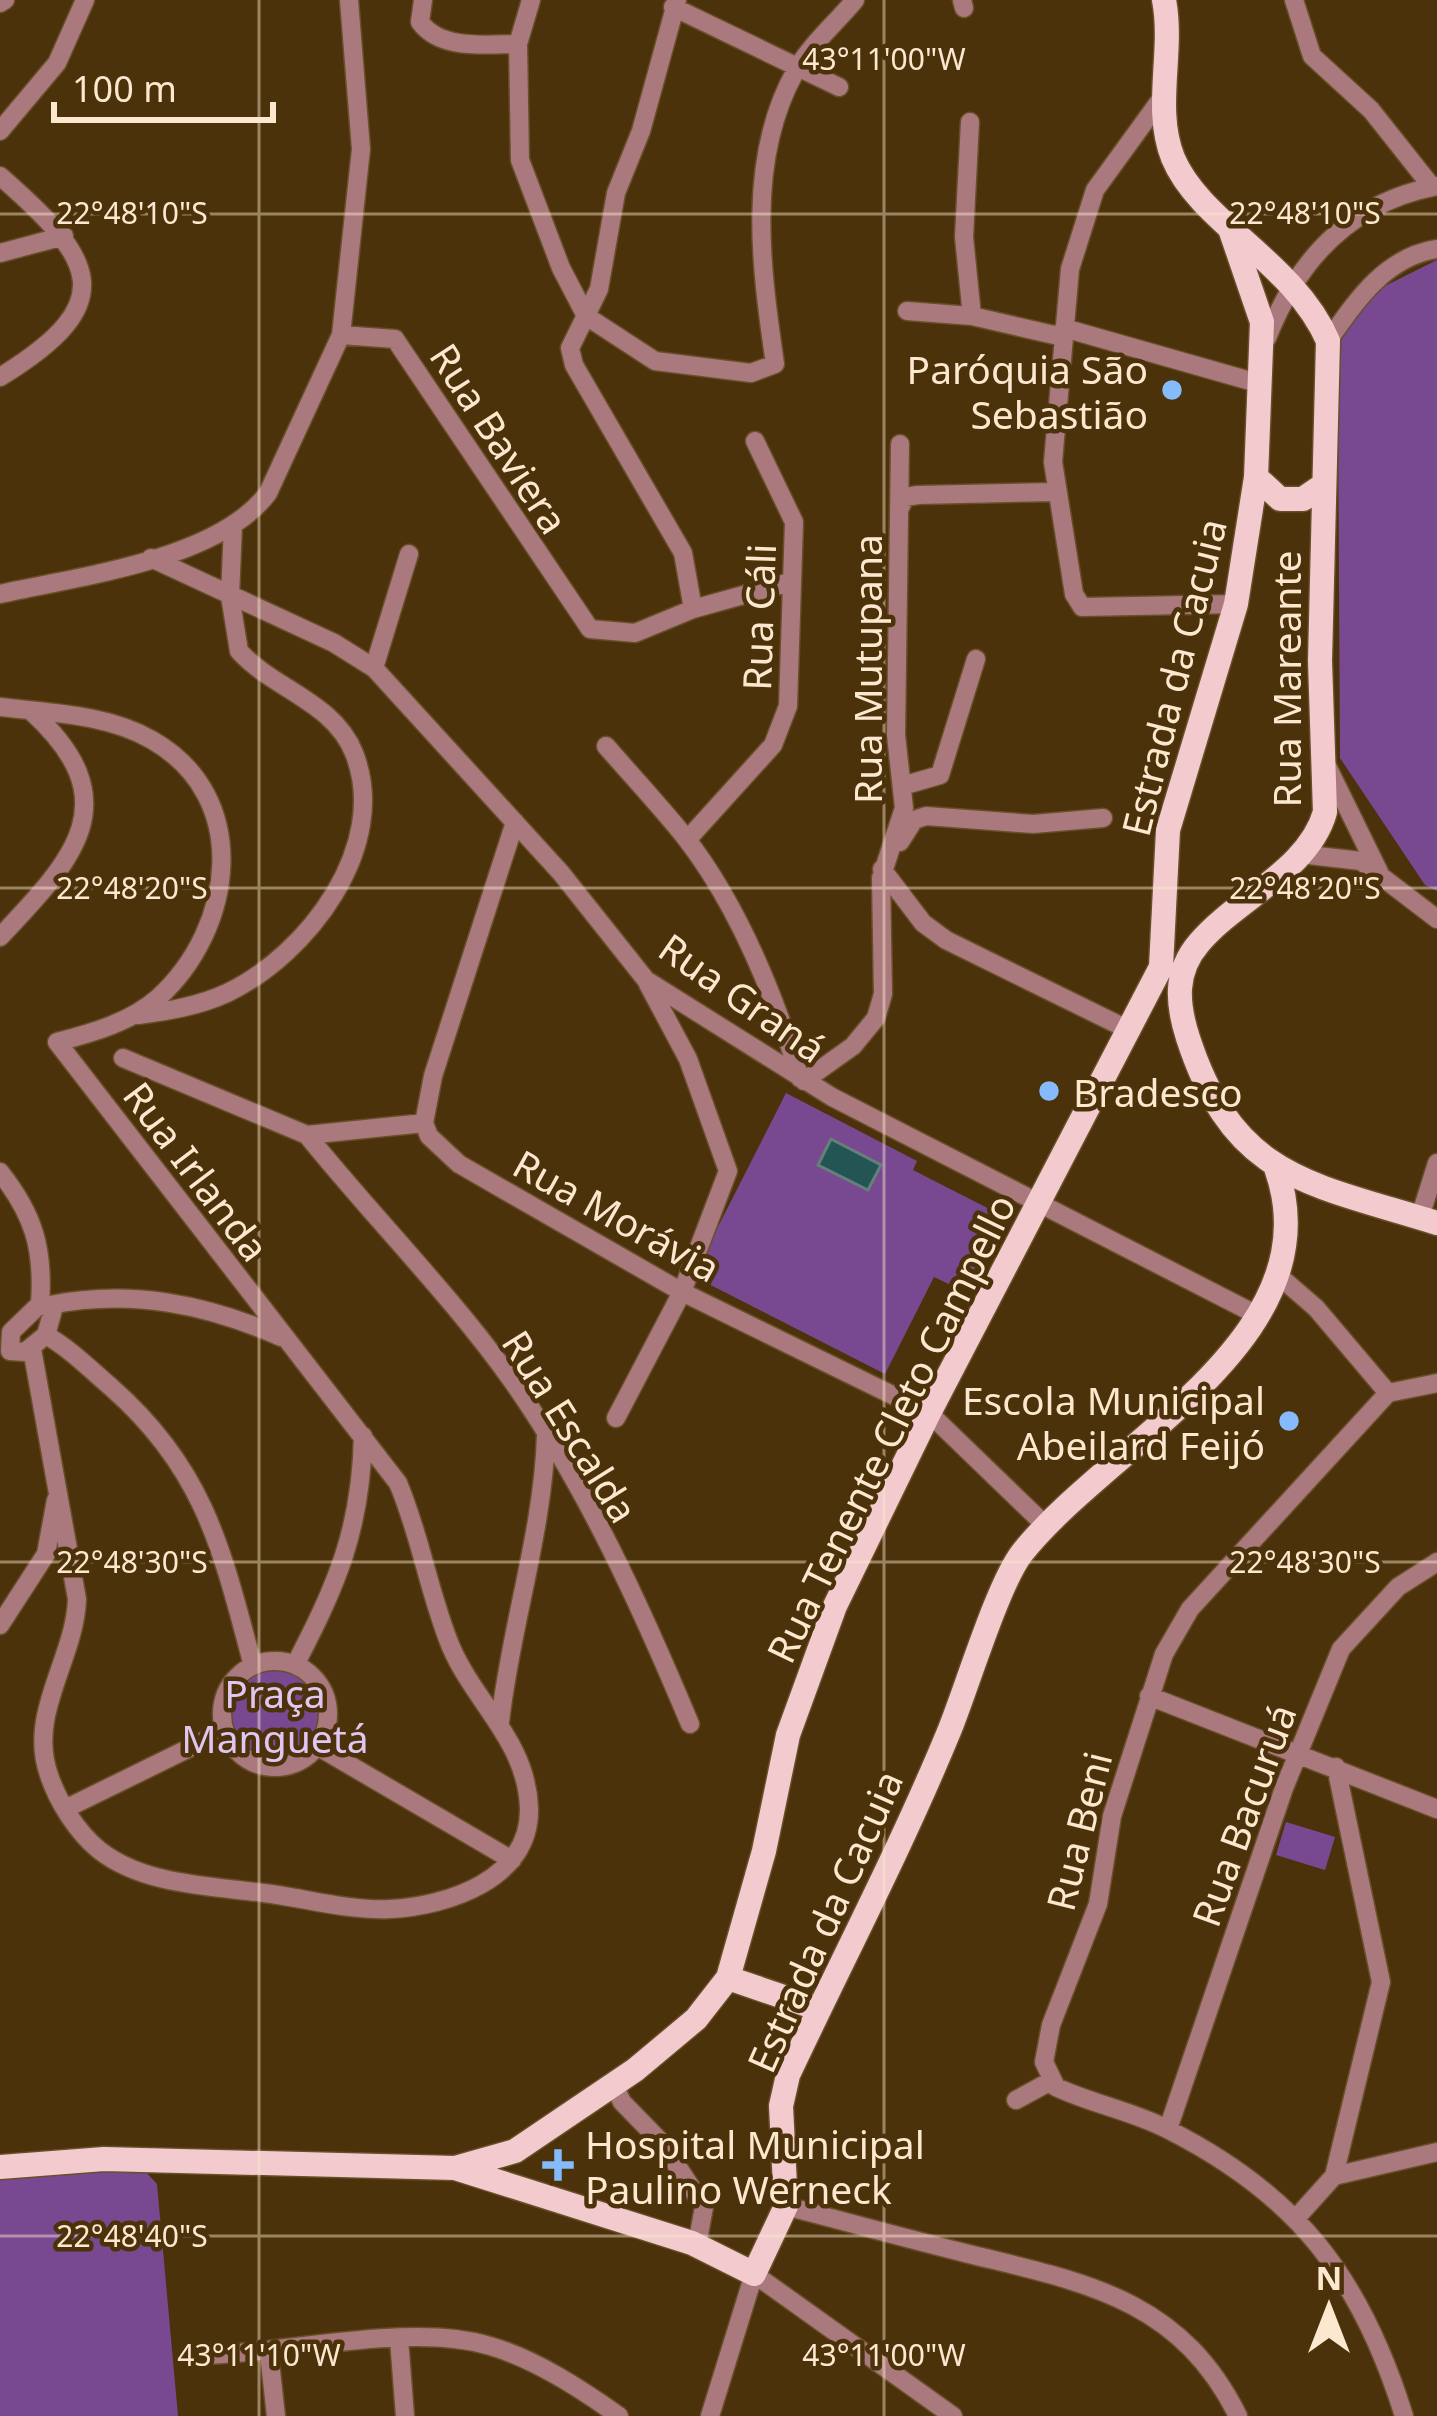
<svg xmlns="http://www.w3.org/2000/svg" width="1437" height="2416" font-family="'Noto Sans',sans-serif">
	<rect width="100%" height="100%" fill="#4c320a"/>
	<path fill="#784991" d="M1437 260V891L1425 885 1340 758 1338 404 1341 340 1377 290Z
		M786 1093 917 1161 913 1170 1003 1216 968 1281 958 1276 953 1286 934 1277 885 1374 693 1276Z
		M227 1715a48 48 0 1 1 96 0a48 48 0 1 1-96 0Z
		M1286 1822 1335 1837 1325 1870 1276 1855Z
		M141 2167 157 2184 178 2416H0V2175Z"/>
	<path fill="#235554" stroke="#648179" stroke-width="3" d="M831 1139 881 1165 868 1190 818 1165Z"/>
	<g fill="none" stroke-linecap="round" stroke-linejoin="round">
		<g stroke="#684f2a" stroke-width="21">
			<path id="minor" d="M423 0 420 22C441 51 487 44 518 44
				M531 0 518 44 520 160 561 268 586 316 655 361 751 373 775 364C761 268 746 160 795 72 809 46 836 23 855 0
				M677 0 641 131 616 193 599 289 570 348 574 365 683 553 693 609
				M962 0 964 8
				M1294 0 1312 56 1371 110 1432 187
				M0 3 5 0
				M673 7 839 87
				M1164 95 1095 190 1070 269 1053 462 1074 594 1082 607 1236 604
				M970 122 964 237 972 316 1063 337
				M0 131 57 63 85 0
				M0 176C95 259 123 302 0 377
				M0 253 64 236
				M907 311 972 316
				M1064 328 1261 384
				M341 335 395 339 590 629 635 633 693 609 790 582
				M1267 338C1298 259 1351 202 1437 186
				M1328 341C1356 301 1385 257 1437 249
				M900 508 905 497 918 495 1055 492
				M151 558 334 643 374 668 561 873 646 980 832 1097 1257 1315
				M0 594C79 576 218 560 268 493L341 335 361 149 349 0
				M374 668 409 554
				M0 707C50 713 107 714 152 740 252 797 235 928 158 998 131 1022 92 1033 57 1042L398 1483C421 1537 429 1594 451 1647 475 1703 527 1742 529 1808 531 1879 448 1906 390 1909 350 1911 304 1898 264 1893 211 1886 143 1885 99 1850 77 1832 58 1802 49 1775 27 1714 75 1659 77 1599L32 1349
				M606 746C632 776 660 806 685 837 738 905 775 997 800 1078
				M1326 764 1379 872
				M902 786 940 775 976 659
				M515 822 433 1076 424 1123 429 1136 459 1164 682 1292 929 1413 1046 1526
				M687 840 773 745 788 706 794 522 755 441
				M900 842 914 820 926 816 1033 824 1103 818
				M1300 854 1361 861 1437 919
				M882 869 923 923 946 940 1131 1031
				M0 937C74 859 130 801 31 711
				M138 1015C168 1011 199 1006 227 993 307 955 391 846 354 753 334 702 273 689 239 651L230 596 233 525
				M123 1058 307 1135 424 1123
				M804 1081 853 1046 876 1018 883 994 881 878 904 808 896 735 900 444
				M307 1135C374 1218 451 1295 513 1382 586 1486 641 1607 690 1724
				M0 1172C34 1215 44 1249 40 1304
				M1420 1217 1437 1163
				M1279 1276 1316 1308 1388 1393
				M50 1305C131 1289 206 1304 281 1337
				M46 1335C70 1349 90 1369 112 1388 205 1470 222 1550 253 1666
				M10 1351 25 1352 46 1335 53 1310 40 1304
				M10 1351 11 1332 40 1304
				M1388 1393 1190 1609 1164 1654 1112 1816 1098 1904 1051 2025 1044 2062 1056 2087C1092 2104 1132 2111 1167 2129 1298 2195 1361 2278 1404 2416
				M1388 1393 1437 1383
				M616 1418 682 1292 728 1171 688 1059 648 984
				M0 1625 46 1554 56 1500
				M222 1714a53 53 0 1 1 106 0a53 53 0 1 1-106 0Z
				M295 1665C337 1584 361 1530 363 1436
				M1149 1696 1437 1809
				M500 1722C511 1624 543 1533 546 1435
				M317 1746 512 1860
				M65 1809 224 1731
				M614 2085 622 2102 662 2143 704 2207 697 2245
				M1016 2100 1049 2082
				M1168 2129 1284 1788 1341 1649 1398 1587 1437 1562
				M1334 2176 1437 2152
				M786 2206C846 2222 905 2238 965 2253 1082 2282 1179 2297 1238 2416
				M1298 2216 1334 2176 1381 1982 1336 1767
				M399 2339 405 2416
				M269 2353 276 2416
				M205 2355C289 2353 412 2322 490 2346 535 2359 581 2389 619 2416
				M710 2416 754 2274 953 2416"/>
		</g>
		<g stroke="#684f2a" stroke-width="27">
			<path id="major" d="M1164 0C1174 52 1153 108 1173 158 1200 223 1294 262 1328 341L1320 661 1325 812C1309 870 1236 899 1199 943 1174 972 1177 1004 1188 1038 1234 1179 1309 1183 1437 1223
				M1256 477 1280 499H1303L1322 486
				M728 1978 819 2009
				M0 2167 104 2159 455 2168 692 2243 754 2274 786 2206 781 2106 788 2075C842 1960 902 1846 950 1729 967 1687 998 1584 1022 1553 1109 1443 1336 1337 1276 1168
				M455 2168 515 2151 635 2070 696 2019 728 1978 764 1851 788 1735 835 1606 929 1413 1161 967 1168 830 1236 604 1256 477 1262 322 1228 223"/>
		</g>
		<use href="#minor" stroke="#a9797d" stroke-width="18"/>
		<use href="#major" stroke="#f3cbce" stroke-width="24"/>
	</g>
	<path fill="none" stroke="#fce8cf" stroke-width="3" stroke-opacity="0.45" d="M259 0V2416M884 0V2416M0 214H1437M0 888H1437M0 1562H1437M0 2236H1437"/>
	<g fill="#85bbfb" stroke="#4c320a" stroke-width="4.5">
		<circle cx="1172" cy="390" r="12"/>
		<circle cx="1049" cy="1091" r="12"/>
		<circle cx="1289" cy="1421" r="12"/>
		<path d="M552 2147h12v12h12v12h-12v12h-12v-12h-12v-12h12z"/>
	</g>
	<g text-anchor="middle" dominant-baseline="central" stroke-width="9" stroke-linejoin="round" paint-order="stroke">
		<g font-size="39" fill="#fce8cf" stroke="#4c320a" text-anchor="end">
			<text x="1148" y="368">Paróquia São<tspan x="1148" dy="45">Sebastião</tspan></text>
			<text x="1073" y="1091" text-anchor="start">Bradesco</text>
			<text x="1265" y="1399">Escola Municipal<tspan x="1265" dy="45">Abeilard Feijó</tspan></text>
			<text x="585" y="2143" text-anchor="start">Hospital Municipal<tspan x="585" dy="45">Paulino Werneck</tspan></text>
		</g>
		<g font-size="39" fill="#fce8cf" stroke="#4c320a">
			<text transform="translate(500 438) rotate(57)">Rua Baviera</text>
			<text transform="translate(758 617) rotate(-88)">Rua Cáli</text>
			<text transform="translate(866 669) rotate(-90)">Rua Mutupana</text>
			<text transform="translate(1173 677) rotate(-76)">Estrada da Cacuia</text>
			<text transform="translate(1285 679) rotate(-90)">Rua Mareante</text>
			<text transform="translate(743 997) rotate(35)">Rua Graná</text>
			<text transform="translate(197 1171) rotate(53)">Rua Irlanda</text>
			<text transform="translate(617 1215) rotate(29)">Rua Morávia</text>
			<text transform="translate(571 1426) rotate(58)">Rua Escalda</text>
			<text transform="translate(890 1428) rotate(-64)">Rua Tenente Cleto Campello</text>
			<text transform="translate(1243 1815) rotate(-70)">Rua Bacuruá</text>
			<text transform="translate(1078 1831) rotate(-76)">Rua Beni</text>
			<text transform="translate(824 1921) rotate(-66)">Estrada da Cacuia</text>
		</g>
		<g font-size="39" fill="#e1c6f1" stroke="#4c320a">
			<text x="275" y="1692">Praça<tspan x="275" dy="45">Manguetá</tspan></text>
		</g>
	</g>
	<g font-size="30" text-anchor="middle" fill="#fce8cf" stroke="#4c320a" stroke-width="9" stroke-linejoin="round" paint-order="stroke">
		<text x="884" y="70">43°11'00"W</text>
		<text x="132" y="224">22°48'10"S</text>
		<text x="1305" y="224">22°48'10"S</text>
		<text x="132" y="899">22°48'20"S</text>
		<text x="1305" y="899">22°48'20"S</text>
		<text x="132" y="1573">22°48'30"S</text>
		<text x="1305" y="1573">22°48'30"S</text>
		<text x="132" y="2247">22°48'40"S</text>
		<text x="259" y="2366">43°11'10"W</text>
		<text x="884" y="2366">43°11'00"W</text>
	</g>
	<g transform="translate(1329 2308)" stroke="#4c320a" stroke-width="9" paint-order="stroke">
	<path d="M0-9L21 45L0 30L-21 45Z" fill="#fce8cf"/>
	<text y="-18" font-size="33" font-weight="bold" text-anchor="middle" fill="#fce8cf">N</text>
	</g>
	<path d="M54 102v18h219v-18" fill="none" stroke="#fce8cf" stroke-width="6"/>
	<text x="72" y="102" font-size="36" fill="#fce8cf" stroke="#4c320a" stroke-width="9" paint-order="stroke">100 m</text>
</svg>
